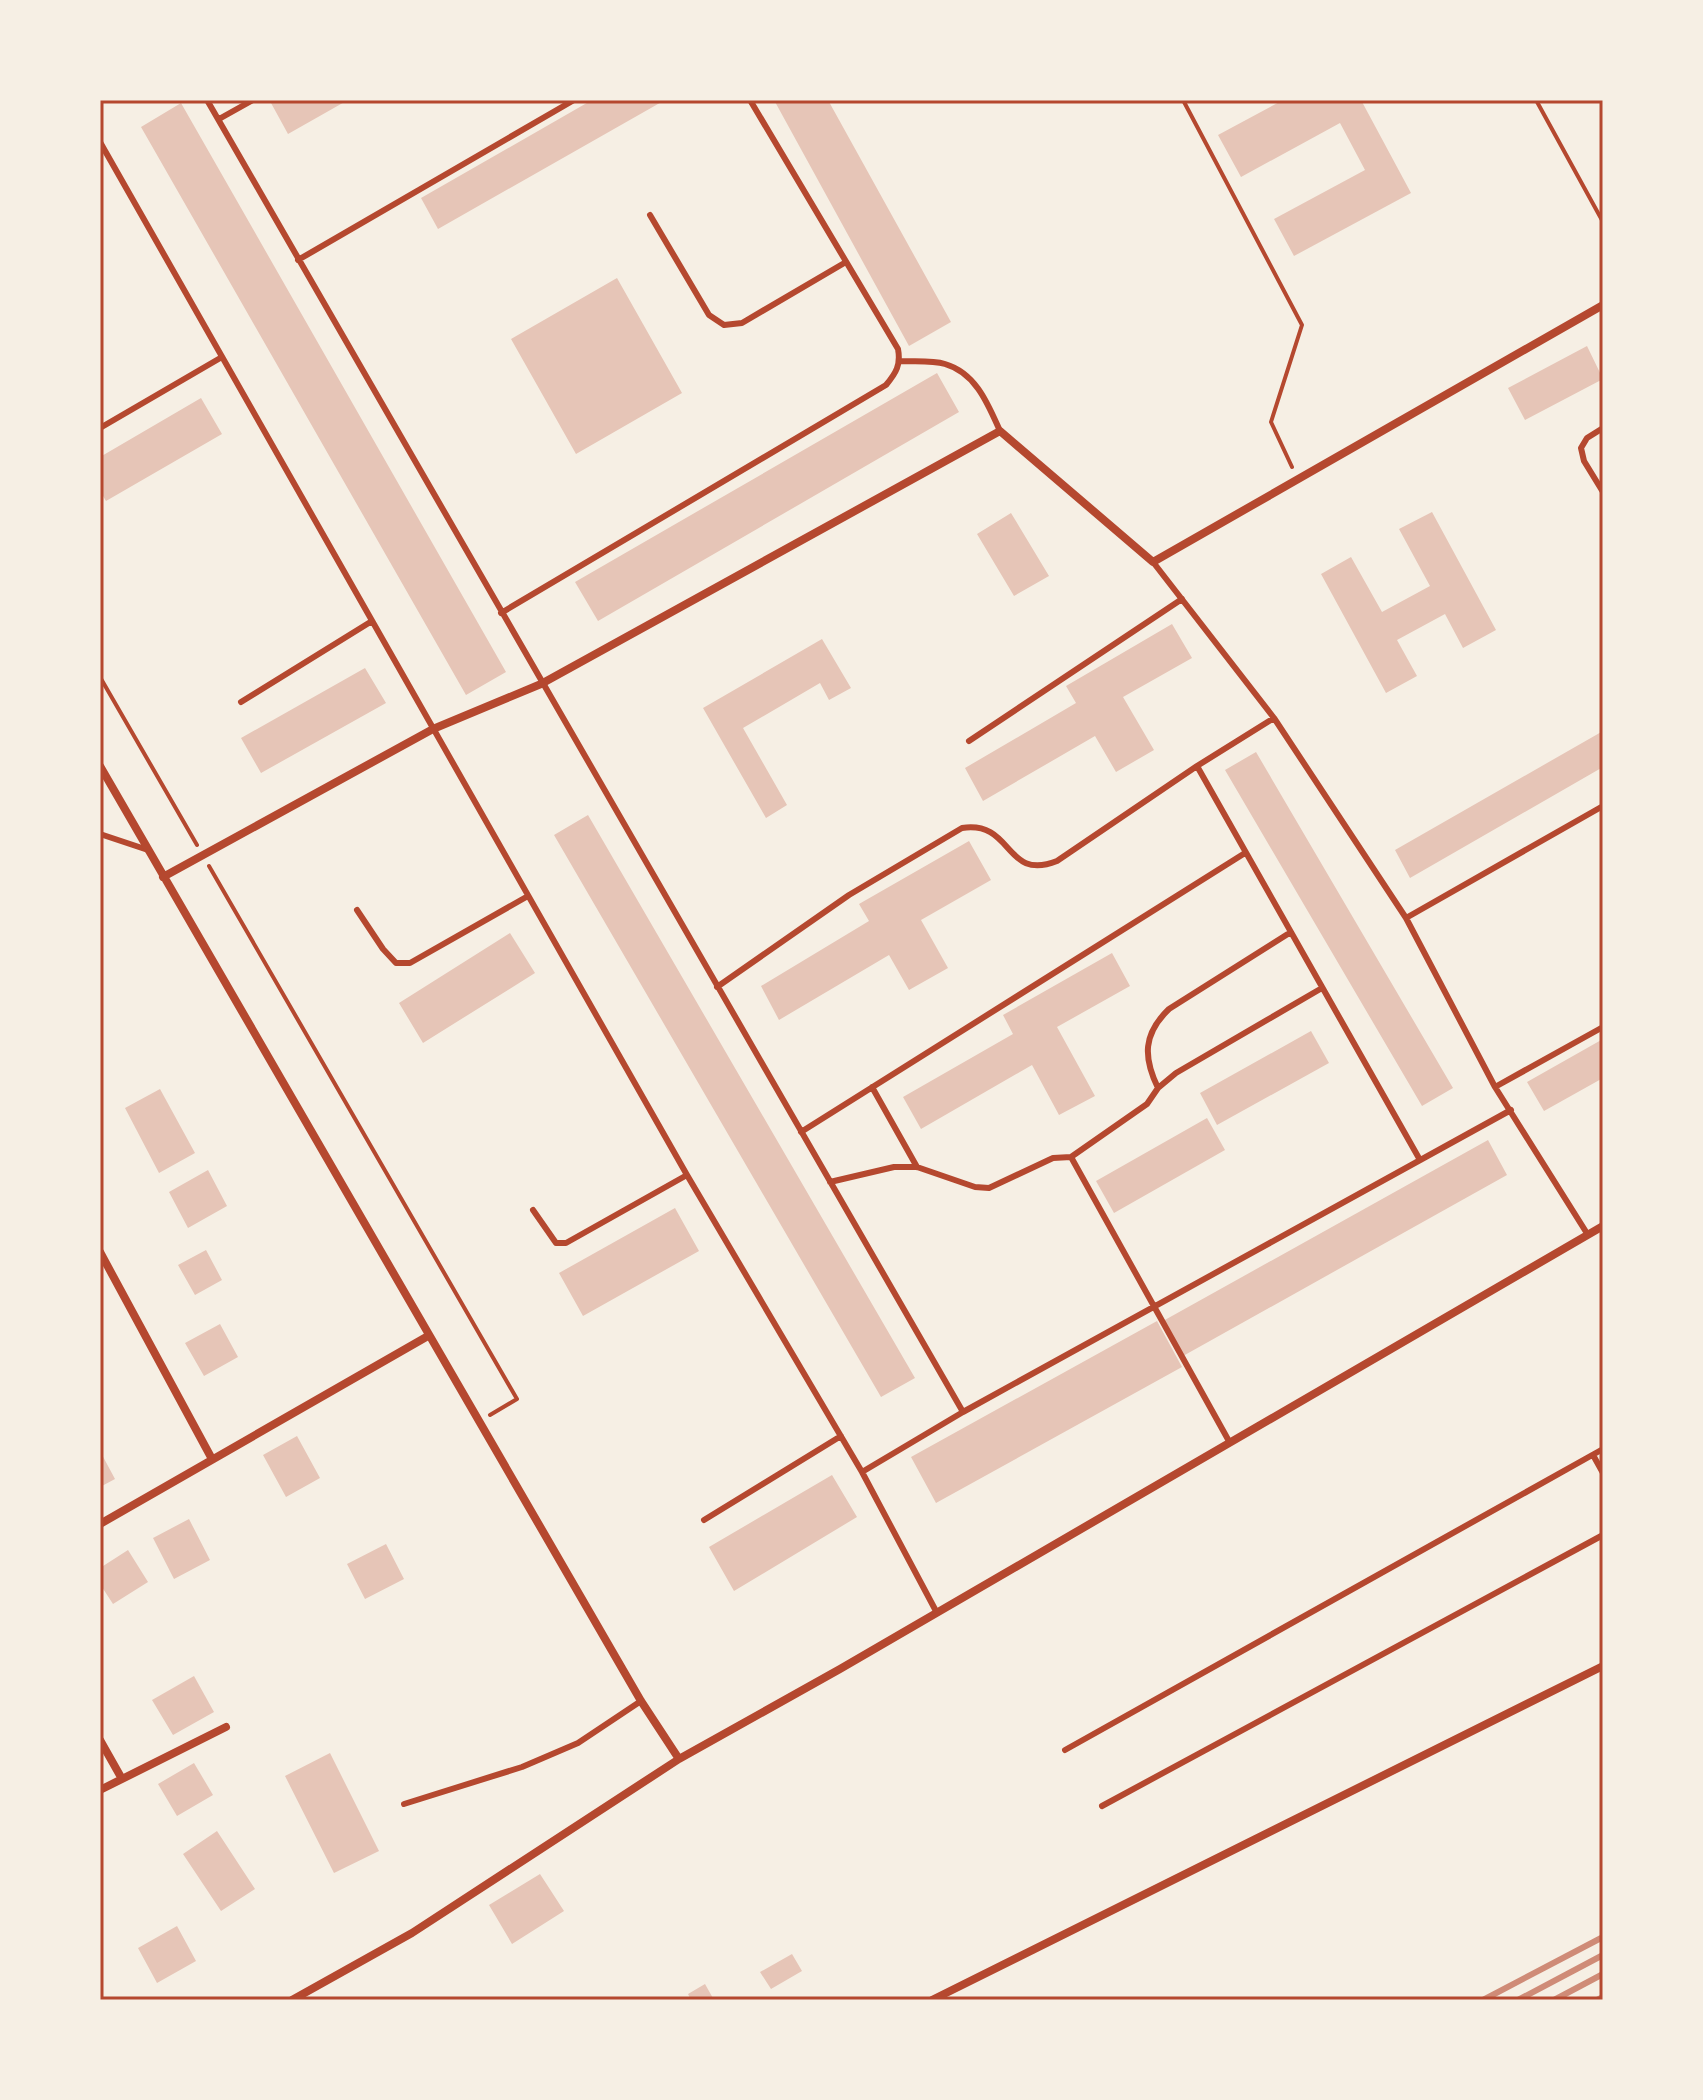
<svg xmlns="http://www.w3.org/2000/svg" width="1703" height="2100" font-family="Commissioner,sans-serif">
	<rect width="100%" height="100%" fill="#f6efe4"/>
	<path fill="#e6c5b7" d="M276 100H348L288 134 271 103Z
		M592 100H665L438 229 421 198Z
		M774 100H828L951 322 909 346Z
		M1283 100H1361L1411 193 1294 256 1274 219 1365 170 1340 123 1241 177 1218 135Z
		M181 103 506 672 466 695 141 127Z
		M617 278 682 393 576 454 511 339Z
		M1587 346 1603 379 1525 420 1508 388Z
		M937 373 959 412 598 621 575 582Z
		M201 398 222 434 106 501 100 491V457Z
		M1432 512 1496 630 1463 648 1445 614 1397 640 1417 676 1386 693 1321 574 1351 557 1382 612 1430 586 1399 529Z
		M1011 513 1049 576 1014 596 977 534Z
		M1172 624 1192 658 1123 697 1154 750 1116 772 1095 736 983 801 965 768 1076 703 1066 686Z
		M822 639 851 688 829 700 820 683 743 728 787 805 766 818 703 708Z
		M365 668 386 703 261 773 241 738Z
		M1603 731V767L1410 878 1395 850Z
		M1256 752 1453 1088 1422 1106 1225 770Z
		M588 815 915 1378 881 1397 554 835Z
		M969 841 991 880 921 920 948 968 909 990 889 955 779 1020 761 986 869 921 859 904Z
		M510 933 535 973 423 1043 399 1003Z
		M1112 953 1130 986 1057 1027 1095 1096 1059 1115 1032 1065 921 1129 903 1097 1013 1034 1003 1015Z
		M1311 1031 1329 1063 1217 1125 1200 1093Z
		M1603 1039V1078L1544 1111 1527 1082Z
		M160 1089 195 1153 159 1173 125 1108Z
		M1207 1118 1225 1150 1114 1213 1096 1181Z
		M1488 1140 1507 1175 1183 1356 1163 1321Z
		M208 1170 227 1206 188 1228 169 1192Z
		M675 1208 699 1251 583 1316 559 1273Z
		M206 1250 222 1280 195 1295 178 1265Z
		M1157 1321 1182 1367 936 1503 911 1457Z
		M220 1324 238 1357 204 1376 185 1343Z
		M297 1436 320 1478 286 1497 263 1455Z
		M100 1451 115 1479 100 1487Z
		M832 1475 857 1517 734 1591 709 1547Z
		M189 1519 210 1560 174 1579 153 1538Z
		M386 1544 404 1579 365 1599 347 1564Z
		M128 1550 148 1582 113 1604 100 1584V1568Z
		M194 1676 214 1712 173 1735 152 1700Z
		M330 1753 379 1851 334 1873 285 1776Z
		M194 1763 213 1795 177 1816 158 1784Z
		M217 1831 255 1889 221 1911 183 1854Z
		M540 1874 564 1911 512 1944 489 1905Z
		M177 1926 196 1961 157 1983 138 1948Z
		M792 1954 802 1971 771 1989 760 1972Z
		M705 1984 714 2000H691L688 1994Z"/>
	<g fill="none" stroke-linecap="round" stroke-linejoin="round">
		<path stroke="#b5482f" stroke-width="4" d="M1183 100 1302 325 1271 422 1292 467
			M1536 100 1603 222
			M100 677 197 845
			M209 866 517 1399 490 1415"/>
		<path stroke="#b5482f" stroke-width="6" d="M207 100 963 1412
			M219 119 253 100
			M100 142 687 1175 862 1472 937 1613
			M650 215 709 315 724 325 742 323 846 262
			M298 260 574 100
			M900 361C914 362 932 360 945 364 976 373 988 404 1000 431
			M100 428 222 357
			M1603 428 1587 438 1581 448 1584 461 1603 492
			M1153 562 1274 718 1406 918
			M501 613 886 385C896 373 901 365 898 349L750 100
			M241 702 372 621
			M969 741 1182 599
			M1197 766 1420 1160
			M100 834 148 850
			M357 910 383 949 396 963H410L528 896
			M717 987 849 895 962 828C1014 820 1004 882 1057 861L1197 766 1274 718
			M872 1087 917 1167
			M1495 1087 1603 1027
			M1158 1088C1143 1057 1143 1034 1169 1009L1291 932
			M801 1132 1245 853
			M1071 1157 1230 1443
			M830 1182 894 1167H917L975 1187 989 1188 1053 1158 1071 1157 1147 1104 1158 1088 1176 1073 1322 988
			M533 1210 556 1243H566L687 1175
			M1588 1235 1495 1087 1406 918 1603 806
			M1593 1455 1603 1473
			M862 1472 963 1412 1511 1110
			M704 1520 841 1436
			M1065 1750 1603 1449
			M404 1804 522 1767 578 1743 641 1701
			M1102 1806 1603 1535"/>
		<path stroke="#b5482f" stroke-width="8" d="M100 766 641 1701 679 1759
			M163 877 433 729 541 684 1000 431 1153 562 1603 305
			M100 1252 212 1459
			M100 1524 428 1336
			M100 1740 122 1779
			M100 1790 226 1727
			M292 2000 412 1933 679 1759 840 1669 1603 1226
			M932 2000 1603 1666"/>
		<path stroke="#cf8b77" stroke-width="6" d="M1483 2000 1603 1937
			M1518 2000 1603 1955
			M1554 2000 1603 1974
			M1597 2000 1603 1997"/>
	</g>
	<rect width="1703" height="2100" fill="none" stroke="#f6efe4" stroke-width="204"/>
	<rect x="102" y="102" width="1499" height="1896" fill="none" stroke="#b5482f" stroke-width="3"/>
</svg>
